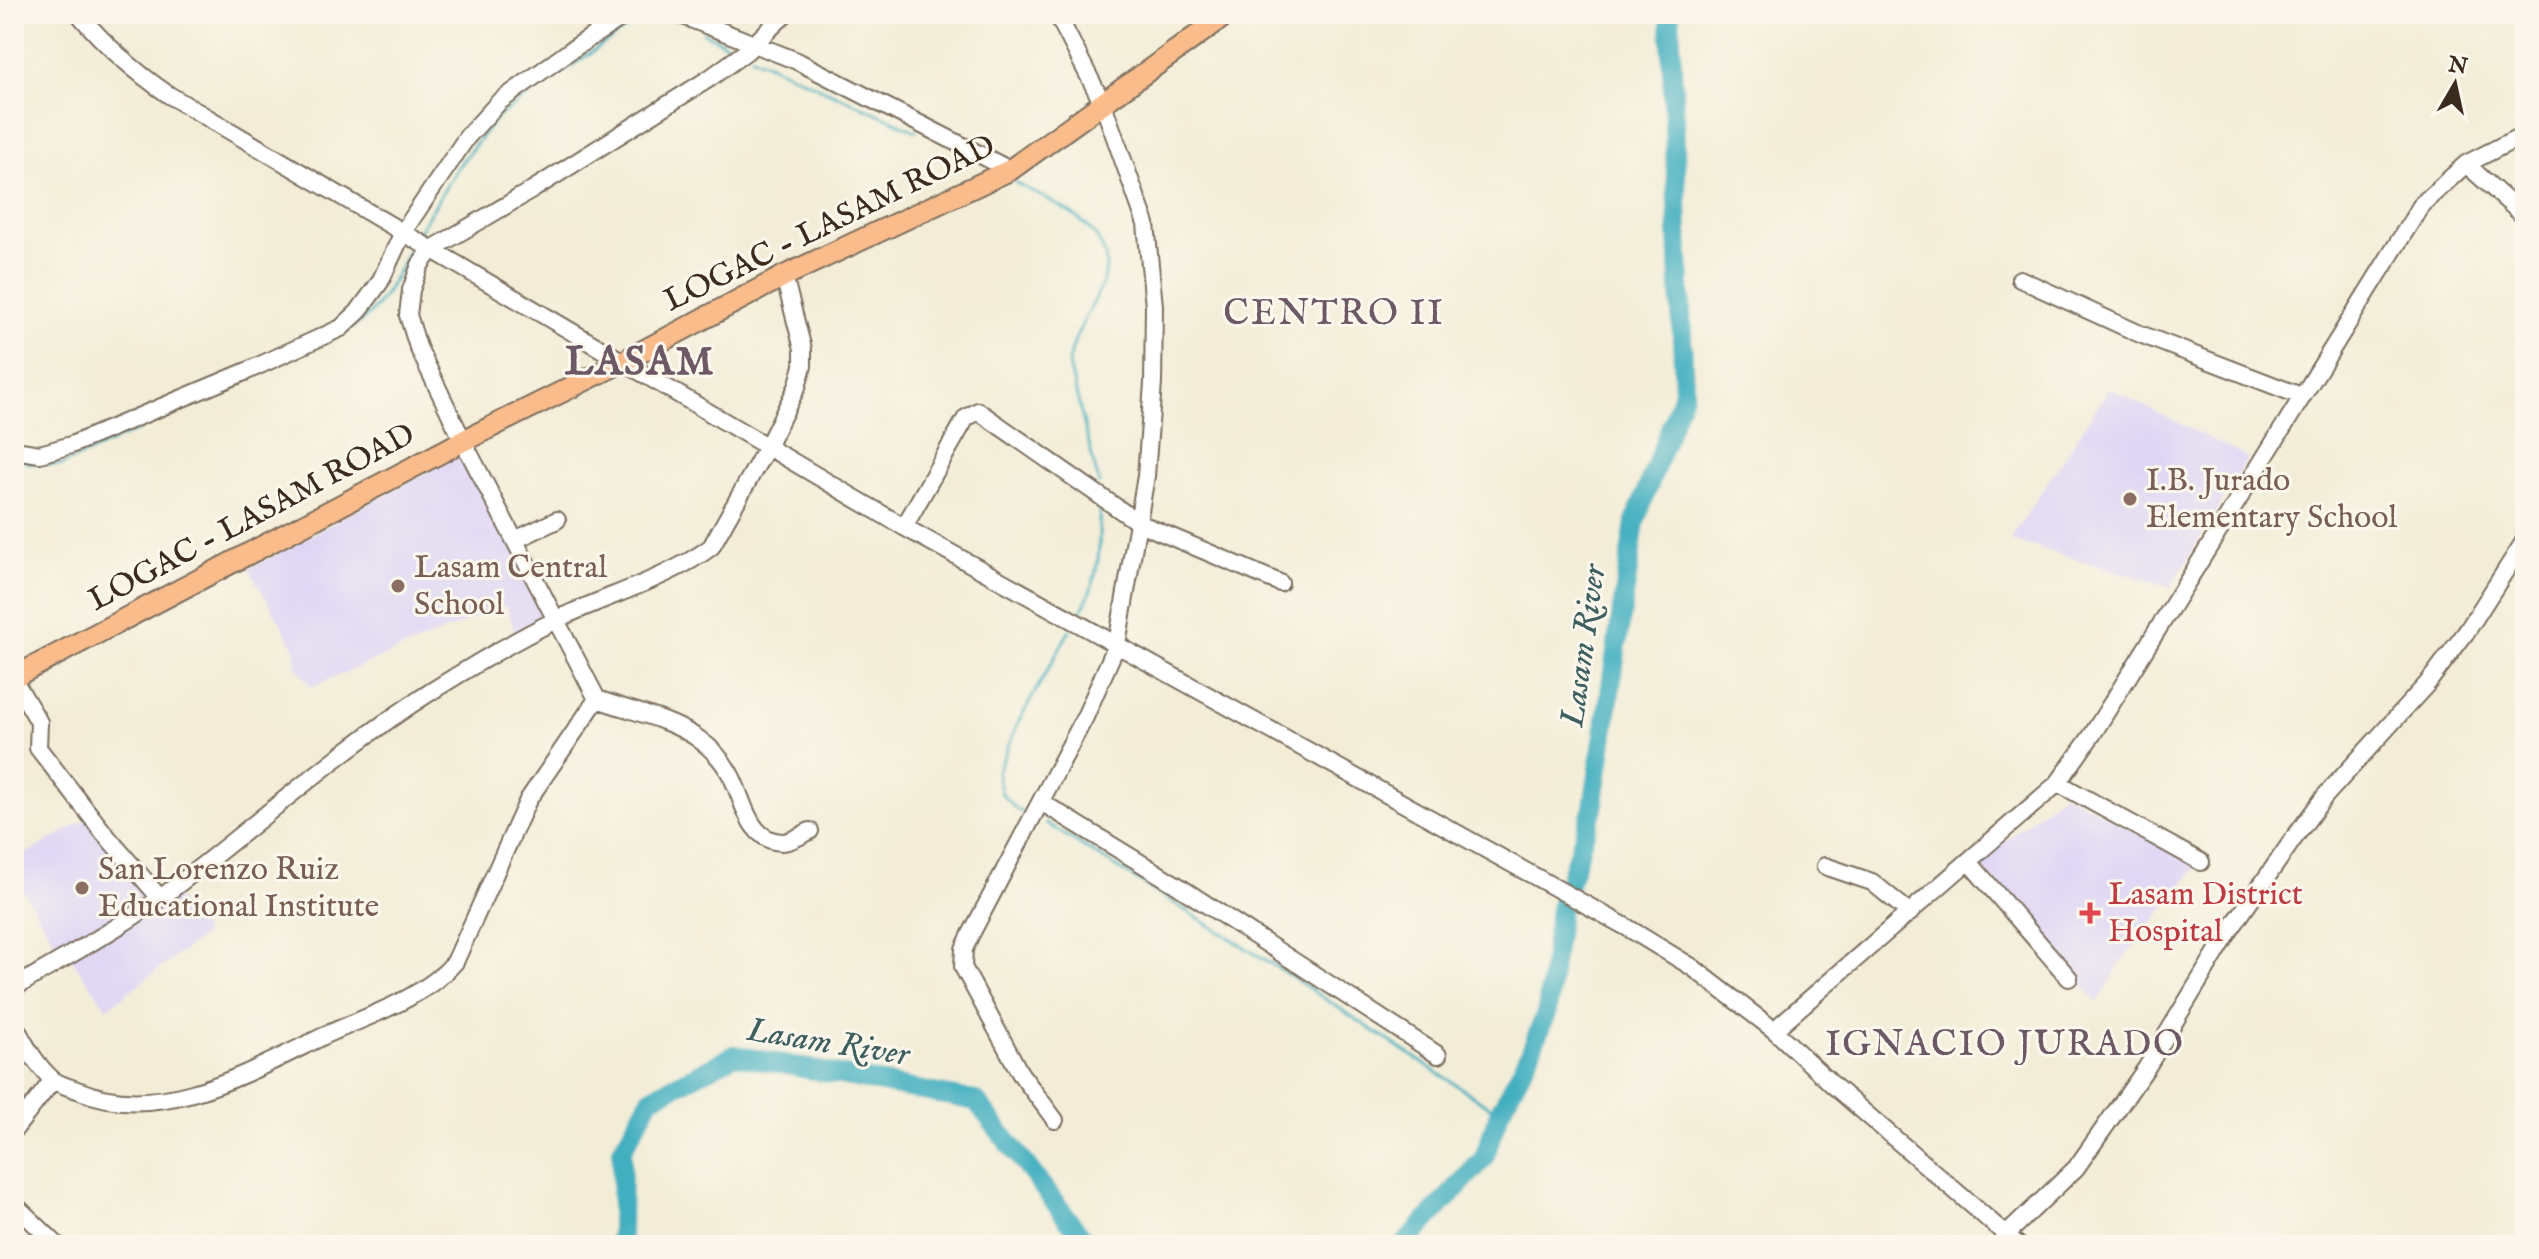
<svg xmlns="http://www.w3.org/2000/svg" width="2539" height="1259" font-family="'IM FELL English',serif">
	<rect width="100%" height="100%" fill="#fbf7ec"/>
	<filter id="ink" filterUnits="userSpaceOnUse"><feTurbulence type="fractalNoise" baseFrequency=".0125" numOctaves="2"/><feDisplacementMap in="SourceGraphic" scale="16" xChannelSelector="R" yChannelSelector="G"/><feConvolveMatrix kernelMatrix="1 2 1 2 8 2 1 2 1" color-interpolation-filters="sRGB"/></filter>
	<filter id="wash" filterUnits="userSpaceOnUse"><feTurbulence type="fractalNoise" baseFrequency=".006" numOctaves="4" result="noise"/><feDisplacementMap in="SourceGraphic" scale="32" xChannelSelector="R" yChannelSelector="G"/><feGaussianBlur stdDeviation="1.8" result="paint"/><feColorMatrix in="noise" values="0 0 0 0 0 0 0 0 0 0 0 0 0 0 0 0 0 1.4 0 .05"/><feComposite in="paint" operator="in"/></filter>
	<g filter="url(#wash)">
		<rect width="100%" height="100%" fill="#f3edd7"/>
		<path fill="#ded5f5" d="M2109 388 2248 458 2171 587 2010 540Z
			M463 452 553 618 517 639 506 605 311 687 296 665 295 648 249 569Z
			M2064 793 2198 865 2122 961 2098 1003 1978 863Z
			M88 818 153 899 63 956 14 876V861Z
			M174 894 206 934 107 1008 70 957Z"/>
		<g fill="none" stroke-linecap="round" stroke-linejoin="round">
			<path stroke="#42afc0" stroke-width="3" d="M703 32 737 50
				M752 57 916 131
				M1014 182C1046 200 1107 222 1106 267 1106 278 1099 291 1094 302 1083 323 1071 342 1069 365L1099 484
				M418 233 460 164 496 118 628 27 662 16 674 20
				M353 327C382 309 396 275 411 246
				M18 458 30 463 62 465 228 388
				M1082 610C1101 573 1100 546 1099 505
				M1022 812 1015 808 1002 794 997 773 1020 719 1070 630
				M1046 823 1278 968 1499 1113"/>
			<path stroke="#42afc0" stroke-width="20" d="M617 1245 621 1235 622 1150 651 1098 735 1055 976 1101 1088 1245
				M1404 1245 1484 1158 1499 1113 1529 1056 1547 1011 1560 909 1593 808 1635 522 1684 391 1670 14"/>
		</g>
	</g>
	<g filter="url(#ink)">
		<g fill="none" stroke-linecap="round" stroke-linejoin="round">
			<g stroke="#7b6e5f" stroke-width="20">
				<path id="minor" d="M79 14C106 47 134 71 169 95L904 527 1628 928 1692 967 1774 1030 2058 783 2092 735 2422 204 2466 164 2525 134
					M678 14 797 61 1010 170
					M2466 164 2525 217
					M2020 279 2140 334 2301 396
					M14 450 40 454 71 445 247 371 341 328 358 312 380 282 403 232 467 137 499 102 571 50 619 19 631 14
					M904 527 966 418 978 411 1139 523 1280 583
					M515 540 557 520
					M14 680 39 722 38 748 104 833 160 898
					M597 699C630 711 672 719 700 740 711 748 722 760 729 772 743 794 746 841 782 842 791 842 801 835 810 831
					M2058 783 2201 862
					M1041 802 1175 884 1438 1055
					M1969 862 2069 978
					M1825 866 1872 882 1910 913
					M14 988C63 958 117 930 163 896 253 828 337 751 432 691 473 665 515 640 558 619 605 596 670 578 711 547L767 447 797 387 803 366V349L784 276
					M14 1024C24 1043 36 1065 52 1079 59 1085 72 1088 80 1091 163 1125 254 1069 328 1034 370 1015 424 998 455 962L528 800 597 699 463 441 418 347 408 315 411 290 420 265 432 249 532 190 710 78 747 51 785 14
					M1774 1030 1834 1086 2018 1245
					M1055 1120 1020 1073 963 967 964 949 971 934 1085 717 1117 644 1146 476 1153 383 1154 306 1146 224 1103 104 1057 14
					M14 1130 53 1080
					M14 1204 57 1245
					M2000 1245 2006 1235 2076 1168 2147 1067 2230 930 2294 838 2325 796 2427 684 2467 631 2525 540"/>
			</g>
			<g stroke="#7b6e5f" stroke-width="24">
				<path id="major" d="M14 677 463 441 624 361 784 276 1010 170 1227 14"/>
			</g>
			<use href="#minor" stroke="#fff" stroke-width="16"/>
			<use href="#major" stroke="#fabc8b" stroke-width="20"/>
		</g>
	</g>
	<g fill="#8d6e63" stroke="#fbf7ec" stroke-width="3">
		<circle cx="2130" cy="499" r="8"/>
		<circle cx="398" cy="586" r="8"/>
		<circle cx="82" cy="888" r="8"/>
	</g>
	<path fill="#e0444e" stroke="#fbf7ec" stroke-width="3" d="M2086 901h8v8h8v8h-8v8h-8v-8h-8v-8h8z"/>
	<g text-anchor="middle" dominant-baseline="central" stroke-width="6" stroke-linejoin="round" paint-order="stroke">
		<g font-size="32" fill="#3b2a1e" stroke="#fbf7ec">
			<text transform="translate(830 224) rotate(-26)">LOGAC - LASAM ROAD</text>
			<text transform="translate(252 518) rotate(-28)">LOGAC - LASAM ROAD</text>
		</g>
		<g font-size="32" fill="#785e54" stroke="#fbf7ec" text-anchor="start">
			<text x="2146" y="481">I.B. Jurado<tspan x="2146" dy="37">Elementary School</tspan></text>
			<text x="414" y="568">Lasam Central<tspan x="414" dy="37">School</tspan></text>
			<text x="98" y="870">San Lorenzo Ruiz<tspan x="98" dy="37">Educational Institute</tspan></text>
		</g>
		<g font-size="32" fill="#be3a42" stroke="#fbf7ec" text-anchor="start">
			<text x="2108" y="895">Lasam District<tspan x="2108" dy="37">Hospital</tspan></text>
		</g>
		<g font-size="34" font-style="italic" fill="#3e5f5f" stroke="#fbf7ec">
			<text transform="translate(1584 646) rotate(-82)">Lasam River</text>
			<text transform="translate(828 1043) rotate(9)">Lasam River</text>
		</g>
		<g font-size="36" letter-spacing="2" fill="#6d5966" stroke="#fbf7ec">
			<text x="1334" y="314">CENTRO II</text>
			<text x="2005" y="1045">IGNACIO JURADO</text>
		</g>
		<g font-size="40" font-weight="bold" letter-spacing="2" fill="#6d5966" stroke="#fbf7ec">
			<text x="640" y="363">LASAM</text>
		</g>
	</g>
	<rect width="2539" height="1259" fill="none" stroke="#fbf7ec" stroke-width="48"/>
	<g transform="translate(2455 84) rotate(9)" stroke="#fbf7ec" stroke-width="6" paint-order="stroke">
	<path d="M0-6L14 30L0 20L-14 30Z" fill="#3b2a1e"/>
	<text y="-12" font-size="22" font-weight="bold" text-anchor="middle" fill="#3b2a1e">N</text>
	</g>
</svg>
